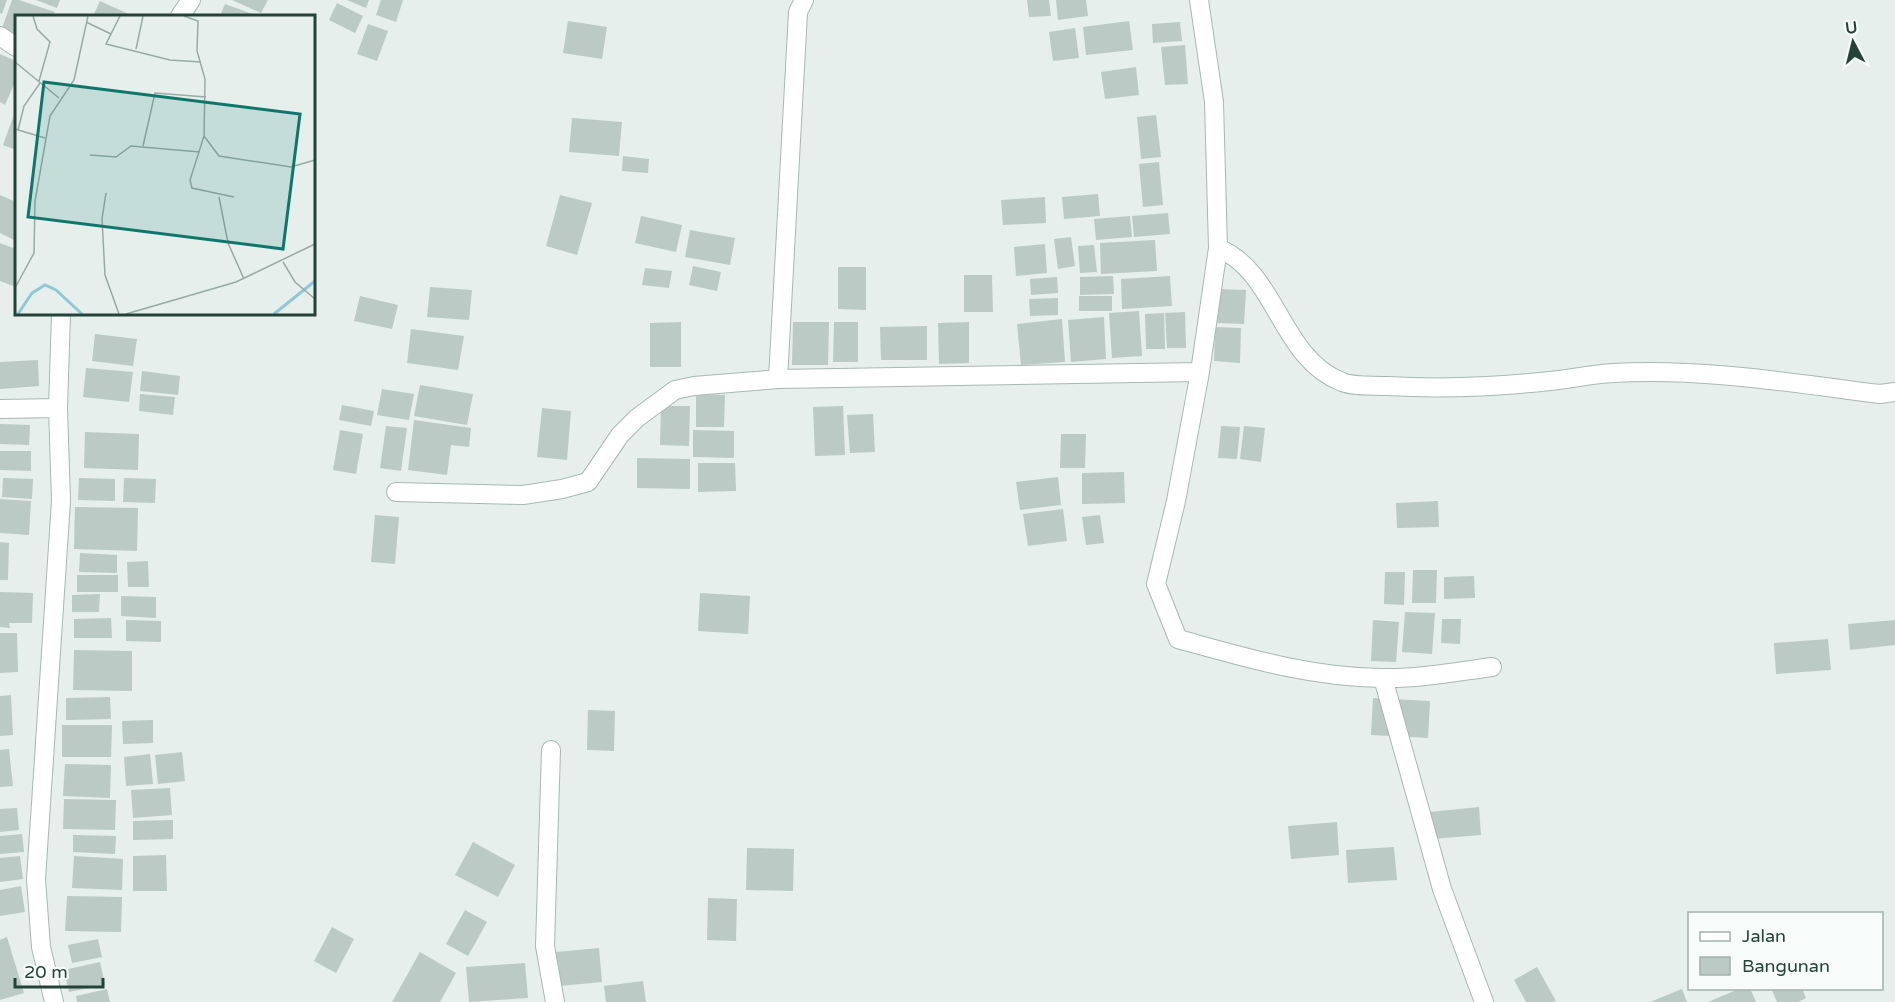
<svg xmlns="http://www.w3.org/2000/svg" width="1895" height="1002" font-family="'Varela Round',sans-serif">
	<rect width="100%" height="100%" fill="#e6efeb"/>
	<path fill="#bbcac4" d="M0 0H7L2 14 0 13Z
		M12 0H19L55 12 53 16H16V36L1 31Z
		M36 0H60L57 8Z
		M232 0H268L261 13Z
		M347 0H369L366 8Z
		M381 0H403L396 22 376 15Z
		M1027 0H1049L1051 16 1029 17Z
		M1056 0H1086L1088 16 1058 20Z
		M100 1 133 16H93Z
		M337 3 363 16 355 33 329 20Z
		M225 4 258 16H220Z
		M568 21 607 27 602 59 563 53Z
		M1129 21 1133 50 1086 55 1083 27Z
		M1180 22 1182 41 1153 43 1152 24Z
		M368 24 388 31 377 61 357 54Z
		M1075 28 1079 58 1053 61 1049 32Z
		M1185 45 1188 84 1165 85 1161 47Z
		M0 54 16 61V80L5 105 0 102Z
		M1136 67 1139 95 1105 99 1101 72Z
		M16 109V150L3 145Z
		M1156 115 1161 157 1141 159 1137 117Z
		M572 118 622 122 619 156 569 152Z
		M623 156 649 159 648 173 622 171Z
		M1159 162 1163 205 1143 207 1139 164Z
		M1098 194 1100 216 1064 219 1062 197Z
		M0 195 16 202V241L0 233Z
		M560 195 592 203 577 255 546 246Z
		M1045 197 1046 223 1003 225 1001 200Z
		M1168 213 1170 234 1134 237 1132 216Z
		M641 216 682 225 676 252 635 243Z
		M1130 216 1132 237 1096 240 1094 219Z
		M690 230 735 238 730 265 685 257Z
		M1071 237 1075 266 1058 269 1054 239Z
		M1155 240 1157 271 1101 274 1100 243Z
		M0 243 16 249V287L0 281Z
		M1045 244 1047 273 1016 276 1014 247Z
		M1094 245 1097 272 1080 273 1078 246Z
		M693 266 721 272 717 291 689 285Z
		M838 267H866V310L838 309Z
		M645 268 672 271 669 288 642 285Z
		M964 275H992L993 312H964Z
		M1113 276 1114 294 1080 295V277Z
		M1170 276 1172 306 1122 309 1121 279Z
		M1057 277 1058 293 1031 295 1030 279Z
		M430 287 472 290 469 320 427 317Z
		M1219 289 1246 290 1244 324 1217 323Z
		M360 296 398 305 392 329 354 321Z
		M1079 296H1112V311H1079Z
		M1058 298V315L1030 316 1029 299Z
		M1139 311 1142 356 1112 358 1109 313Z
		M1185 312 1186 348H1167L1165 313Z
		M1164 313 1165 349H1146L1145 314Z
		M1104 317 1106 359 1071 362 1068 320Z
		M1062 319 1065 362 1021 365 1017 324Z
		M681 322V367H650V323Z
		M793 322H829L828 365H792Z
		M834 322H858V362H833Z
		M969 322V363L939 364 938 323Z
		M927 326V360H881L880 327Z
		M1215 327 1241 328 1240 363 1214 361Z
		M411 329 464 336 458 370 407 363Z
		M95 334 137 339 133 366 92 361Z
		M38 360 39 386 0 389V362Z
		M86 368 133 372 129 402 83 397Z
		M142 371 180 376 178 395 140 391Z
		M420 385 473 394 467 425 414 416Z
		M382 389 414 394 409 420 377 415Z
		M140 394 175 397 173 415 139 411Z
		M696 394 725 395 724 427H696Z
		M342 405 374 411 371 426 339 420Z
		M661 406H690L689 446 660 445Z
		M843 406 845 455 815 456 813 407Z
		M542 408 571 411 567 460 537 457Z
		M873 414 875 452 850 453 847 415Z
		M414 420 471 428 469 447 451 445 447 475 408 470Z
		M0 424 30 425 29 445 0 444Z
		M386 426 407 428 401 471 380 468Z
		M1221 426 1240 427 1237 459 1218 458Z
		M1244 426 1265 428 1261 462 1240 459Z
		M340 430 363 434 356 474 333 470Z
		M693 430 734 431V458L693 457Z
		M85 432 139 434 138 470 84 468Z
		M1061 434H1086L1085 468H1060Z
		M0 451H31V471L0 470Z
		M637 458 690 459V489L637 488Z
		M698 463H735L736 491 698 492Z
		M1124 472 1125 503 1082 504V473Z
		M1058 477 1061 505 1020 510 1016 482Z
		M3 478 33 479 32 499 2 497Z
		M79 478 115 479V501L78 500Z
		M124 478 156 479 155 503 123 502Z
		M0 499 31 501 29 535 0 533Z
		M1438 501 1439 527 1397 528 1396 503Z
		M75 507 138 508 137 551 74 549Z
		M1063 509 1067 541 1028 546 1023 514Z
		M375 515 399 517 395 564 371 562Z
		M1100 515 1104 543 1086 545 1082 517Z
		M0 542 9 543 8 580H0Z
		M80 553 117 555V573L79 572Z
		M148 561 149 587H128L127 562Z
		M1413 570H1437L1436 603H1412Z
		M1385 572H1405L1404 605 1384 604Z
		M77 575H118V592H77Z
		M1474 576 1475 598 1444 599V577Z
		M0 592 33 593 32 623H9L10 628 0 627Z
		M700 593 750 596 748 634 698 631Z
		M100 594 99 612H72V595Z
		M121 596 156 597V618L121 616Z
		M1405 612 1435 613 1432 654 1402 652Z
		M111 618 112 638H74V619Z
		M1442 619H1461L1460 644 1441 643Z
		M126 620 161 621V642L126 641Z
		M1373 620 1399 622 1396 662 1371 661Z
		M1895 620V645L1850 650 1848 624Z
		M0 633H17L18 672 0 673Z
		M1828 639 1831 670 1776 674 1774 643Z
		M74 650 132 651V691L73 690Z
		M11 695 13 735 0 736V696Z
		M110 697 111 719 66 720V698Z
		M1373 698 1430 701 1428 738 1371 735Z
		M588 710 615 711 614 751 587 750Z
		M153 720V743L123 744 122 721Z
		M62 725H112L111 757H62Z
		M9 749 13 786 0 787V750Z
		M182 752 185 781 158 784 155 755Z
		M150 754 153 784 126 786 124 757Z
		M65 764 111 765 110 798 63 796Z
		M170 788 172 815 133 818 131 790Z
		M64 799 116 800 115 830 63 829Z
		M1479 807 1481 835 1432 839 1430 812Z
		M17 808 19 830 0 832V809Z
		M173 820V839L133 840V821Z
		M1337 822 1339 855 1291 859 1288 826Z
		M22 834 24 852 0 854V836Z
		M73 835 116 836 115 854 73 852Z
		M473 842 515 865 498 897 455 875Z
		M1394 847 1397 880 1348 883 1346 850Z
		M747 848 794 849 793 891 746 890Z
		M166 855 167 891H133V856Z
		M20 856 23 879 0 882V858Z
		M74 856 123 859 122 890 72 888Z
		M21 886 25 912 0 916V890Z
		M67 896 122 897 121 932 65 931Z
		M708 898 737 899 736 941 707 940Z
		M465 910 487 922 468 956 446 944Z
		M332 927 354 939 336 973 314 961Z
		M7 937 24 993 0 1000V940Z
		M98 939 102 957 72 963 68 945Z
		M599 948 602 982 560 986 556 952Z
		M420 952 456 973 440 1002H392Z
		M100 962 105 985 69 992 64 970Z
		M525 963 528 998 469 1002 466 967Z
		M1537 967 1556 1001 1553 1002H1526L1514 980Z
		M643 981 646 1002H606L604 986Z
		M1741 988H1750L1756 1002H1708Z
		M1771 988H1802L1806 998 1798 1002H1777Z
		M107 989 110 1002H77L76 996Z
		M1682 989 1687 1002H1650Z"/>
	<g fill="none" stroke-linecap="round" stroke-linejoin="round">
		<g stroke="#a8b8b2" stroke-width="20">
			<path id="minor" d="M1199 0 1214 102 1218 248 1200 372 1176 501 1156 584 1178 639C1247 658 1309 677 1381 678 1418 679 1455 672 1492 667
				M180 16 191 0
				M0 36 16 47
				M1218 248C1277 272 1280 358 1342 382 1354 387 1373 385 1387 386 1441 389 1496 387 1550 381 1571 379 1592 374 1613 373 1702 368 1792 383 1880 394L1895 392
				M778 379 798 12 804 0
				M0 409 58 408
				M396 492 523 495 562 489 588 482 620 435 637 418 675 390 694 386 778 379 1200 372
				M1383 678 1442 889 1484 1002
				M551 750 545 946 555 1002
				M54 1002 41 947 36 879 61 501 58 408 61 314"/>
		</g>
		<use href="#minor" stroke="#fff" stroke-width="18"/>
	</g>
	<g transform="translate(15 15)">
		<rect width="300" height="300" fill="#e6efeb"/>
		<path fill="none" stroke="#8ec9d4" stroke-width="3" d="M3 299 17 278 30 270 41 275 67 299M259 299 300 266"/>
		<path fill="none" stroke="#98aaa4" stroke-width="1.5" d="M18 1 22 14 35 27 24 66M105 1 91 29 155 45 186 47M169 1 183 6 182 36 190 64 189 121 175 165 177 173 219 182M71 7 96 19M121 34 128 1M0 47 44 83M0 114 30 123M3 115 9 91 25 68M189 121 204 141 276 152 300 145M128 131 140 78 191 82M75 140 101 142 116 131 185 137M91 178 87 204 90 260 104 299M204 182 213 228 229 264M268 247 280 267 300 284M0 273 19 238 20 186 35 101 59 65 73 1M111 299 221 267 300 229"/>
		<path fill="#0f766e" fill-opacity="0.15" stroke="#0f766e" stroke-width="3" d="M29 67 285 99 268 234 13 202Z"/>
		<rect width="300" height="300" fill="none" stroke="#24423a" stroke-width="3"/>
	</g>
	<rect x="1688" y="912" width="195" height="78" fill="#f7fbf9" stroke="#a3b1ad" stroke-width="1.5"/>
	<rect x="1700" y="932" width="30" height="9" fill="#ffffff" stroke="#a3b1ad" stroke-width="1.5"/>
	<text x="1742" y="942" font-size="18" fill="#24423a">Jalan</text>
	<rect x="1700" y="957" width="30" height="18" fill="#bbcac4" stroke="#a3b1ad" stroke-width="1.5"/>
	<text x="1742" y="972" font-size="18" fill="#24423a">Bangunan</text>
	<g transform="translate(1853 42) rotate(353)" stroke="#f7fbf9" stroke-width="4.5" paint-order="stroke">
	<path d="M0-4.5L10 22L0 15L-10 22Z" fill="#24423a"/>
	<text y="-9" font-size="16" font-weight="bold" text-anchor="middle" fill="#24423a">U</text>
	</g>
	<path d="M15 978v9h88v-9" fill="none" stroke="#24423a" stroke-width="3"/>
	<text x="24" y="978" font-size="18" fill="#24423a" stroke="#f7fbf9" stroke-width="4.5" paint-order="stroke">20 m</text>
</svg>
